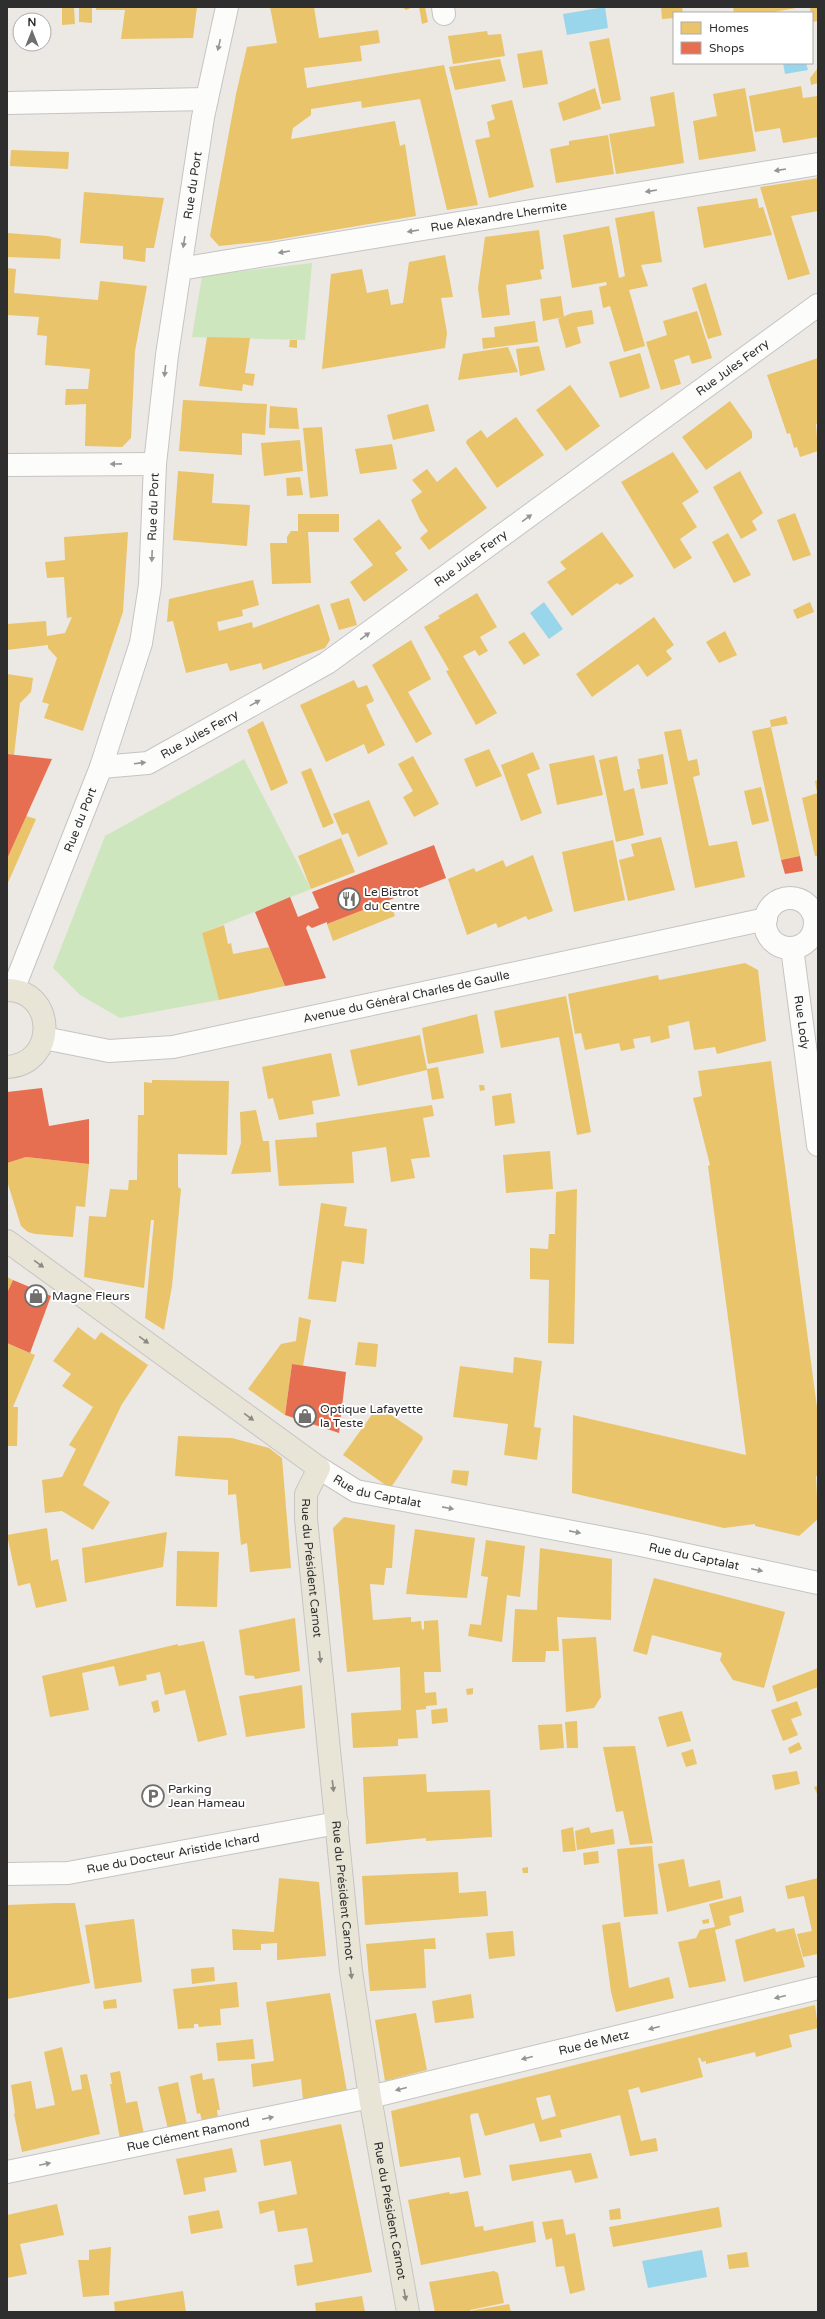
<svg xmlns="http://www.w3.org/2000/svg" width="825" height="2319" font-family="'Varela Round',sans-serif">
	<rect width="100%" height="100%" fill="#ece8e4"/>
	<path fill="#cee6be" d="M312 263 305 340 192 337 202 276Z
		M244 759 311 889 202 933 219 1000 120 1018 80 995 53 968 105 836Z"/>
	<path fill="#99d6ec" d="M605 7 608 28 567 35 563 14Z
		M783 63H806L808 70 785 74Z
		M544 602 563 629 549 639 530 613Z
		M702 2250 707 2277 648 2288 642 2261Z"/>
	<path fill="#e9c46a" fill-rule="evenodd" d="M62 7H74L75 24 62 25Z
		M79 7H92V23L79 22Z
		M96 7H197L193 38 121 39 125 10H96Z
		M270 7H314L319 38 378 30 380 43 360 46 362 61 304 68 307 88 444 65 478 205 447 210 420 99 362 108 361 101 311 109V115L293 128 291 139 395 121 400 146 405 144 416 216 269 241 219 246 210 236 236 94 247 47 277 43Z
		M402 7H413L406 10Z
		M419 7H425L428 22 422 24Z
		M661 7H682L683 13H674V18L662 19Z
		M733 7H795L796 8 768 13H734Z
		M810 7H818V21L812 22Z
		M487 31 488 35 501 34 505 56 453 64 448 36Z
		M609 38 621 100 602 104 589 42Z
		M542 50 548 84 523 88 517 54Z
		M500 59 506 81 455 90 449 67Z
		M817 69 818 83 811 85 810 78Z
		M801 86 803 98 818 96V137L783 143 780 128 755 132 749 96Z
		M595 88 601 109 563 121 558 103Z
		M745 88 756 151 699 160 693 121 717 116 713 94Z
		M674 92 684 163 616 174 609 134 655 126 650 97Z
		M512 100 534 187 489 198 475 140 490 137 487 122 495 119 491 105Z
		M608 135 614 174 556 183 550 149 569 145V141Z
		M11 150 69 152 68 169 10 166Z
		M818 178V211L791 216 810 274 788 280 760 187Z
		M84 192 164 198 154 248H146L145 262 123 259V246L80 243Z
		M757 198 759 208 763 207 772 235 704 248 697 207Z
		M654 211 662 262 641 265 648 286 629 290 645 346 624 352 610 306 603 308 599 287 607 285 606 282 572 288 563 235 609 226 619 278 625 276 615 218Z
		M539 230 544 269 540 270 542 279 506 285 510 315 482 318 478 288 485 237Z
		M7 233 48 236 61 239 60 259 7 257Z
		M445 255 453 297 441 298 447 333 445 348 322 369 331 274 362 269 367 293 388 289 391 305 403 303 409 262Z
		M7 268 16 269 14 293 98 300 100 281 147 286 135 351 131 438 122 447 85 446 86 404 65 405 66 389H88L90 369 45 365 47 336 37 335 39 317 7 315Z
		M706 283 722 335 708 339 692 288Z
		M561 296 564 317 543 321 540 299Z
		M592 310 594 324 577 327 581 343 566 348 558 319 572 313Z
		M697 311 712 358 692 364 689 355 674 360 681 384 661 390 646 342 667 335 663 321Z
		M535 321 538 342 483 349 482 338 495 337 494 327Z
		M207 337 250 338 245 373 255 374 253 386 243 384 242 391 199 386Z
		M290 340H297V348L289 347Z
		M539 346 545 370 520 376 516 349Z
		M508 347 518 372 458 380 463 354Z
		M640 353 650 388 620 398 609 362Z
		M818 358V423L816 424 818 451 800 457 797 447 794 448 790 433 787 434 767 375Z
		M570 385 600 426 566 451 536 410Z
		M183 400 267 404 265 435 242 433V455L179 451Z
		M730 401 752 432V438L706 470 682 437Z
		M428 404 435 431 393 440 387 415Z
		M270 406 297 408 299 429 269 428Z
		M516 417 544 455 497 488 466 443 467 440 481 430 487 438Z
		M322 427 328 496 310 498 303 428Z
		M300 440 303 471 264 476 261 443Z
		M392 444 397 469 360 474 355 449Z
		M673 452 699 492 682 503 697 527 680 539 692 558 674 569 621 482Z
		M456 467 487 508 429 550 420 538 428 531 420 520 411 500 422 492 412 480 427 469 437 482Z
		M178 471 214 474 212 503 250 505 247 546 173 540Z
		M740 471 763 513 752 521 757 530 741 539 713 487Z
		M300 477 303 495 287 496 286 478Z
		M795 513 811 555 793 561 777 520Z
		M298 514H339V532H308L311 583 272 584 270 543H287V537L291 531H298Z
		M379 519 402 548 395 553 408 570 364 602 350 582 373 565 353 539Z
		M128 532 123 612 83 731 44 718 49 704 42 702 57 658 48 648V645L7 650V624L46 621 47 636 65 633 72 617 67 618 64 577 47 578 45 562 65 560 64 537Z
		M602 532 634 576 620 585 617 583 572 616 547 582 566 569 560 562Z
		M728 533 751 575 734 583 712 542Z
		M253 580 259 605 242 610 243 616 217 622 219 631 252 622 253 628 319 604 330 640 325 648 263 670 261 663 230 671 227 663 186 673 173 621 167 622 169 599Z
		M477 593 497 627 480 637 488 651 479 656 475 650 463 656 497 713 476 725 446 671 449 670 424 627 440 618 438 616Z
		M349 598 357 625 339 630 330 604Z
		M810 602 814 612 797 619 793 610Z
		M654 617 674 645 666 651 672 659 647 677 638 664 592 697 576 674Z
		M725 631 737 655 719 663 706 642Z
		M524 632 540 655 524 665 508 642Z
		M411 640 431 679 408 692 432 734 416 743 372 665Z
		M7 674 33 678 31 692 20 703 14 755 7 754Z
		M354 680 358 688 367 685 374 701 366 705 385 745 368 754 364 744 326 762 300 705Z
		M786 716 788 724 771 727 800 856 781 860 752 731 771 727 770 720Z
		M263 721 288 783 271 791 247 730Z
		M681 729 688 761 697 759 700 775 693 777 709 846 737 841 745 877 695 888 664 732Z
		M489 749 502 776 476 787 464 759Z
		M533 752 540 769 527 774 542 813 521 821 501 765Z
		M663 754 668 784 641 789 637 769H640L638 759Z
		M594 755 603 795 557 805 549 764Z
		M413 756 439 804 414 817 403 797 413 791 398 764Z
		M617 756 624 791 634 788 644 835 616 842 599 760Z
		M311 768 334 823 323 828 301 772Z
		M818 780V792H817L815 781Z
		M761 787 769 821 752 825 744 791Z
		M818 793V856H815L802 798Z
		M369 800 388 844 358 857 348 833 342 835 333 814Z
		M26 816 36 819 7 885V859Z
		M661 837 675 890 628 901 619 860 634 856 631 844Z
		M341 838 355 872 311 889 298 856Z
		M613 840 625 900 574 912 562 852Z
		M533 855 553 911 528 920 526 916 498 928 496 923 467 935 448 879 474 868 476 872 503 860 506 867Z
		M389 900 395 916 333 941 327 924Z
		M224 925 228 944 231 943 233 954 269 947 285 986 219 1000 202 933Z
		M745 963 758 970 766 1041 717 1054 715 1047 694 1050 689 1021 668 1026 670 1038 651 1043 650 1036 633 1039 635 1048 621 1051 619 1043 585 1050 581 1033 575 1034 568 994 658 975 659 980Z
		M566 996 591 1132 577 1135 559 1037 501 1048 494 1011Z
		M477 1014 484 1053 428 1064 422 1028Z
		M420 1035 427 1069 438 1067 444 1098 432 1100 427 1070 358 1086 350 1050Z
		M331 1053 340 1096 312 1101 314 1114 279 1120 273 1098 268 1099 262 1067Z
		M771 1061 818 1415V1476H816L818 1519 799 1536 755 1526V1524L724 1528 572 1493 573 1415 746 1455 708 1166 710 1165 693 1098 702 1096 698 1071Z
		M152 1080 229 1081 227 1155 178 1154V1187L181 1189 172 1286 164 1330 145 1318 154 1220H151L144 1288 84 1277 89 1216 106 1217 110 1189 128 1190 129 1180H137L138 1115H144V1082L152 1083Z
		M479 1085H484L485 1090 480 1091Z
		M511 1093 515 1123 495 1126 492 1096Z
		M432 1105 434 1116 423 1118 430 1157 411 1159 415 1178 391 1182 386 1147 352 1152 354 1183 279 1186 275 1140 317 1137 316 1123Z
		M256 1110 263 1141H269L271 1172 231 1174 241 1143 240 1112Z
		M550 1151 553 1189 506 1193 503 1155Z
		M26 1157 89 1164 85 1207 76 1206 73 1237 35 1234 28 1232 21 1226 7 1181V1163Z
		M577 1189 574 1344 548 1343 549 1280 530 1279V1248L548 1249 549 1234H555L556 1192Z
		M321 1203 347 1207 344 1226 367 1229 364 1264 342 1261 336 1302 308 1299Z
		M7 1277 13 1280 7 1293Z
		M299 1317 311 1320 303 1366 292 1364 285 1415 248 1389 281 1344 296 1341Z
		M78 1327 95 1340 101 1332 148 1365 122 1404 83 1485 110 1502 93 1530 62 1511 45 1513 42 1480 62 1477 76 1449 69 1445 93 1407 62 1386 71 1374 53 1361Z
		M358 1342 378 1344 376 1367 355 1365Z
		M7 1343 35 1355 13 1407H18L17 1446H7Z
		M514 1357 542 1361 534 1427 541 1428 537 1460 504 1455 508 1424 453 1417 460 1366 513 1373Z
		M378 1406 422 1436 423 1439 392 1486H387L343 1455Z
		M178 1436 232 1438 269 1448 282 1458 291 1568 250 1572 247 1543 241 1545 236 1494 228 1495V1480L175 1476Z
		M453 1470 469 1471 467 1486 451 1483Z
		M344 1517 395 1525 392 1568H386L384 1585 370 1584 373 1620 411 1617V1622L421 1621 422 1630 424 1629V1621L438 1620 441 1672H424L425 1693 436 1692 437 1705 426 1706V1709L416 1710 418 1738 398 1739V1746L353 1748 351 1713 401 1710 400 1667 347 1672 333 1528Z
		M47 1528 51 1561 58 1559 67 1601 36 1608 30 1583 18 1586 7 1535Z
		M415 1529 475 1538 467 1598 406 1594Z
		M167 1532 163 1567 85 1583 82 1548Z
		M486 1540 525 1546 520 1597 507 1595 502 1642 468 1636 470 1624 481 1625 488 1577 481 1576Z
		M540 1548 612 1559 611 1620 557 1617 559 1651H546L545 1662H512L515 1609 537 1610Z
		M177 1551 219 1552 217 1607 176 1606Z
		M654 1578 785 1612 764 1688 733 1680 720 1660 722 1653 652 1635 647 1655 633 1651Z
		M295 1618 300 1671 255 1679 254 1676 245 1675 239 1630Z
		M596 1637 601 1697 594 1708 566 1712 562 1639Z
		M204 1641 227 1735 198 1742 185 1690 165 1695 160 1672 146 1675 147 1680 119 1686 114 1666 82 1673 89 1710 50 1717 42 1676 178 1644V1646Z
		M818 1668V1687L777 1702 772 1686Z
		M302 1685 305 1728 246 1737 239 1696Z
		M473 1688V1694L467 1695 466 1689Z
		M158 1700 160 1711 154 1713 151 1702Z
		M797 1701 802 1715 791 1719 798 1735 783 1741 771 1710Z
		M447 1708 448 1722 432 1724 431 1710Z
		M682 1711 691 1741 667 1747 658 1717Z
		M577 1721 578 1748H567L565 1722Z
		M562 1724 564 1748 540 1750 538 1725Z
		M799 1742 802 1749 790 1754 788 1748Z
		M635 1746 653 1843 630 1845 623 1811 616 1812 603 1747Z
		M693 1749 697 1764 686 1767 681 1753Z
		M797 1771 800 1784 775 1790 772 1775Z
		M426 1774 427 1792 490 1790 492 1837 426 1841V1838L366 1844 363 1777Z
		M818 1786V1796L814 1787Z
		M573 1827 576 1851 563 1852 561 1830Z
		M589 1827 591 1833 613 1829 615 1844 577 1850 575 1831Z
		M652 1846 658 1914 624 1917 617 1849Z
		M598 1851 599 1863 584 1865 583 1853Z
		M684 1859 689 1887 720 1880 723 1898 667 1912 658 1864Z
		M528 1867V1873H523L522 1868Z
		M458 1872 459 1893 486 1891 488 1916 365 1925 362 1876Z
		M279 1878 319 1882 326 1956 277 1960V1943L261 1944V1950H233L232 1929 274 1932Z
		M818 1878V1954L803 1957 797 1934 812 1931 804 1896 788 1899 785 1886Z
		M741 1896 744 1912 729 1916 731 1925 715 1930 726 1981 689 1988 678 1942 696 1938 700 1930 715 1927 709 1904Z
		M58 1903H75L90 1983 7 1999V1905Z
		M134 1919 142 1982 95 1989 85 1925Z
		M709 1919V1923L703 1924 702 1920Z
		M620 1922 629 1988 669 1977 674 1998 616 2012 611 1992 602 1925Z
		M775 1928 776 1932 794 1928 805 1967 744 1982 735 1940Z
		M513 1931 515 1956 489 1959 486 1933Z
		M435 1938 436 1949H424L426 1988 370 1991 366 1944Z
		M214 1967 215 1981 192 1984 191 1969Z
		M237 1982 239 2007 220 2009 221 2025 199 2027 198 2024H194V2028L178 2029 173 1989Z
		M330 1993 347 2091 303 2100 301 2079 253 2087 251 2064 274 2061 266 2002Z
		M471 1994 474 2018 435 2023 432 2001Z
		M116 1999 117 2008 104 2009 103 2001Z
		M815 2005 818 2028 789 2035 792 2047 756 2057 755 2052 706 2064V2061L702 2062 700 2058H698L703 2077 641 2093 639 2087 628 2090 641 2141 656 2138 658 2151 630 2156 620 2115 560 2130 562 2137 540 2142 534 2123 485 2136 478 2113 471 2114 470 2117 481 2175 464 2178 460 2157 400 2167 391 2111ZM550 2095 556 2116 542 2120 536 2098Z
		M416 2013 427 2070 385 2081 375 2020Z
		M253 2039 255 2059 218 2061 216 2043Z
		M62 2047 72 2091 82 2089 80 2075 87 2074 100 2134 22 2152 14 2114 15 2113 11 2085 31 2081 36 2109 55 2105 44 2052Z
		M120 2071 126 2103 137 2101 144 2134 120 2139 110 2084H112L110 2073Z
		M202 2073 203 2080 214 2078 220 2110H217L218 2117 202 2121 200 2113 197 2114 190 2076Z
		M178 2082 187 2125 168 2129 158 2087Z
		M341 2124 372 2272 297 2286 294 2265 313 2262 307 2228 278 2232 274 2210 260 2214 258 2202 297 2194 291 2161 264 2166 260 2140Z
		M232 2148 237 2172 204 2178 206 2191 184 2195 176 2159Z
		M591 2153 598 2178 575 2183 571 2170 512 2181 509 2165Z
		M468 2191 475 2227 483 2226 484 2231 533 2221 536 2242 421 2265 408 2200 449 2192 450 2194Z
		M57 2204 64 2235 20 2244 27 2274 7 2278V2215Z
		M719 2207 722 2227 613 2247 609 2227Z
		M620 2208 621 2219 610 2220 609 2210Z
		M219 2210 223 2228 191 2234 188 2216Z
		M563 2219 566 2235 575 2233 585 2290 570 2294 564 2266 556 2267 552 2238 546 2240 542 2222Z
		M111 2247 109 2295 83 2297 78 2260H89V2250Z
		M747 2252 749 2267 729 2269 727 2255Z
		M494 2271 498 2273 504 2303 470 2310V2311L509 2304 511 2312H435L429 2282Z
		M183 2291 186 2312H115L114 2302Z
		M362 2296 365 2312H316L315 2303Z"/>
	<path fill="#e76f51" d="M7 754 52 759 7 859Z
		M434 845 446 878 327 924V922L312 928 308 925 306 928 326 978 285 986 255 912 290 897 298 917 319 908 312 892Z
		M800 856 803 871 785 874 781 860Z
		M42 1088 49 1126 89 1119V1164L26 1157 7 1163V1092Z
		M13 1280 51 1296 30 1353 7 1343V1293Z
		M292 1364 346 1372 339 1433 285 1415Z"/>
	<g fill="none" stroke-linecap="round" stroke-linejoin="round">
		<g stroke="#c5c4c5" stroke-width="24">
			<g id="minor">
				<path d="M443 7 444 14"/>
				<path d="M7 103 207 99"/>
				<path id="s1" d="M180 269 818 164"/>
				<path d="M7 465 155 464"/>
				<path id="s2" d="M101 767 148 763 327 663 818 305"/>
				<circle cx="790" cy="923" r="25"/>
				<path id="s3" d="M792 948 818 1145"/>
				<path id="s4" d="M13 990 101 767 141 643 150 585 155 464 167 355 203 117 227 7"/>
				<path id="s5" d="M44 1038 109 1051 173 1047 766 919"/>
				<path id="s6" d="M319 1468 356 1491 641 1545 818 1583"/>
				<path id="s7" d="M7 1874 68 1873 337 1823"/>
				<path id="s8" d="M7 2172 370 2097 818 1988"/>
			</g>
		</g>
		<g stroke="#c6c5c4" stroke-width="24">
			<g id="major">
				<path d="M7 990C56 990 58 1064 7 1067"/>
				<path id="s9" d="M7 1241 319 1468 306 1494V1519L351 1971 370 2097 408 2312"/>
			</g>
		</g>
		<use href="#minor" stroke="#fcfcfb" stroke-width="22"/>
		<use href="#major" stroke="#e8e4d6" stroke-width="22"/>
	</g>
	<defs><path id="oneway-solid" d="M-6-.8H1V-3.2L6.5 0L1 3.2V.8H-6Z"/></defs>
	<g fill="#959594">
		<use href="#oneway-solid" transform="translate(219 45) rotate(103)"/>
		<use href="#oneway-solid" transform="translate(780 170) rotate(171)"/>
		<use href="#oneway-solid" transform="translate(651 191) rotate(171)"/>
		<use href="#oneway-solid" transform="translate(413 231) rotate(171)"/>
		<use href="#oneway-solid" transform="translate(184 242) rotate(99)"/>
		<use href="#oneway-solid" transform="translate(284 252) rotate(171)"/>
		<use href="#oneway-solid" transform="translate(165 371) rotate(96)"/>
		<use href="#oneway-solid" transform="translate(116 464) rotate(179)"/>
		<use href="#oneway-solid" transform="translate(527 518) rotate(-36)"/>
		<use href="#oneway-solid" transform="translate(152 556) rotate(92)"/>
		<use href="#oneway-solid" transform="translate(365 636) rotate(-36)"/>
		<use href="#oneway-solid" transform="translate(255 703) rotate(-29)"/>
		<use href="#oneway-solid" transform="translate(140 763) rotate(-7)"/>
		<use href="#oneway-solid" transform="translate(448 1508) rotate(11)"/>
		<use href="#oneway-solid" transform="translate(575 1532) rotate(11)"/>
		<use href="#oneway-solid" transform="translate(757 1570) rotate(12)"/>
		<use href="#oneway-solid" transform="translate(780 1997) rotate(166)"/>
		<use href="#oneway-solid" transform="translate(654 2028) rotate(166)"/>
		<use href="#oneway-solid" transform="translate(527 2058) rotate(166)"/>
		<use href="#oneway-solid" transform="translate(401 2089) rotate(166)"/>
		<use href="#oneway-solid" transform="translate(268 2118) rotate(-12)"/>
		<use href="#oneway-solid" transform="translate(45 2164) rotate(-12)"/>
	</g>
	<g fill="#8b8982">
		<use href="#oneway-solid" transform="translate(39 1264) rotate(36)"/>
		<use href="#oneway-solid" transform="translate(144 1340) rotate(36)"/>
		<use href="#oneway-solid" transform="translate(249 1417) rotate(36)"/>
		<use href="#oneway-solid" transform="translate(320 1657) rotate(84)"/>
		<use href="#oneway-solid" transform="translate(333 1786) rotate(83)"/>
		<use href="#oneway-solid" transform="translate(351 1973) rotate(82)"/>
		<use href="#oneway-solid" transform="translate(405 2295) rotate(80)"/>
	</g>
	<defs>
		<g id="restaurant-ring" transform="scale(1.15)"><circle r="9.5" fill="#fff" stroke="#706f6e" stroke-width="1.5"/><path d="M-5-6h1v4h1v-4h1v4h1v-4h1v5L-1.5 .5V6h-2V.5L-5-1ZM5-6V6H3V1.5H1.5Q1.5-4 5-6Z" fill="#706f6e"/></g>
		<g id="shop-ring" transform="scale(1.15)"><circle r="9.5" fill="#fff" stroke="#706f6e" stroke-width="1.5"/><path d="M-5-2.5h2.3a2.7 3.5 0 0 1 5.4 0H5L5.5 6h-11ZM-1.5-2.5h3a1.5 2.3 0 0 0-3 0Z" fill="#706f6e"/></g>
		<g id="parking-ring" transform="scale(1.15)"><circle r="9.5" fill="#fff" stroke="#706f6e" stroke-width="1.5"/><path d="M-3.5-5.5H1a3.5 3.5 0 0 1 0 7H-1V5.5H-3.5ZM-1-3.4V-.6H.8a1.4 1.4 0 0 0 0-2.8Z" fill="#706f6e"/></g>
	</defs>
	<g fill-rule="evenodd">
		<use href="#restaurant-ring" x="349" y="899"/>
		<use href="#shop-ring" x="36" y="1296"/>
		<use href="#shop-ring" x="305" y="1416"/>
		<use href="#parking-ring" x="153" y="1796"/>
	</g>
	<g text-anchor="middle" dominant-baseline="central" stroke-width="4" stroke-linejoin="round" paint-order="stroke">
		<g font-size="12" fill="#2e2e2e" stroke="#fff">
			<text stroke="none"><textPath href="#s4" startOffset="831">Rue du Port</textPath></text>
			<text stroke="none"><textPath href="#s1" startOffset="323">Rue Alexandre Lhermite</textPath></text>
			<text stroke="none"><textPath href="#s2" startOffset="754">Rue Jules Ferry</textPath></text>
			<text stroke="none"><textPath href="#s4" startOffset="507">Rue du Port</textPath></text>
			<text stroke="none"><textPath href="#s2" startOffset="430">Rue Jules Ferry</textPath></text>
			<text stroke="none"><textPath href="#s2" startOffset="106">Rue Jules Ferry</textPath></text>
			<text stroke="none"><textPath href="#s4" startOffset="183">Rue du Port</textPath></text>
			<text stroke="none"><textPath href="#s5" startOffset="369">Avenue du Général Charles de Gaulle</textPath></text>
			<text stroke="none"><textPath href="#s3" startOffset="75">Rue Lody</textPath></text>
			<text stroke="none"><textPath href="#s6" startOffset="64">Rue du Captalat</textPath></text>
			<text stroke="none"><textPath href="#s6" startOffset="388">Rue du Captalat</textPath></text>
			<text stroke="none"><textPath href="#s9" startOffset="489">Rue du Président Carnot</textPath></text>
			<text stroke="none"><textPath href="#s7" startOffset="168">Rue du Docteur Aristide Ichard</textPath></text>
			<text stroke="none"><textPath href="#s9" startOffset="813">Rue du Président Carnot</textPath></text>
			<text stroke="none"><textPath href="#s8" startOffset="601">Rue de Metz</textPath></text>
			<text stroke="none"><textPath href="#s8" startOffset="185">Rue Clément Ramond</textPath></text>
			<text stroke="none"><textPath href="#s9" startOffset="1137">Rue du Président Carnot</textPath></text>
		</g>
		<g font-size="12" fill="#2e2e2e" stroke="#fff" text-anchor="start">
			<text x="364" y="892">Le Bistrot<tspan x="364" dy="14">du Centre</tspan></text>
			<text x="52" y="1296">Magne Fleurs</text>
			<text x="320" y="1409">Optique Lafayette<tspan x="320" dy="14">la Teste</tspan></text>
			<text x="168" y="1789">Parking<tspan x="168" dy="14">Jean Hameau</tspan></text>
		</g>
	</g>
	<rect width="825" height="2319" fill="none" stroke="#2e2e2e" stroke-width="16"/>
	<rect x="673" y="12" width="140" height="52" fill="#ffffff" stroke="#ababab"/>
	<rect x="681" y="22" width="20" height="12" fill="#e9c46a" stroke="#ababab"/>
	<text x="709" y="32" font-size="12" fill="#2e2e2e">Homes</text>
	<rect x="681" y="42" width="20" height="12" fill="#e76f51" stroke="#ababab"/>
	<text x="709" y="52" font-size="12" fill="#2e2e2e">Shops</text>
	<g transform="translate(32 32)"><circle r="19" fill="#ffffff" stroke="#ababab"/>
	<path d="M0-3L7 15L0 10L-7 15Z" fill="#706f6e"/>
	<text y="-6" font-size="11" font-weight="bold" text-anchor="middle" fill="#2e2e2e">N</text>
	</g>
</svg>
